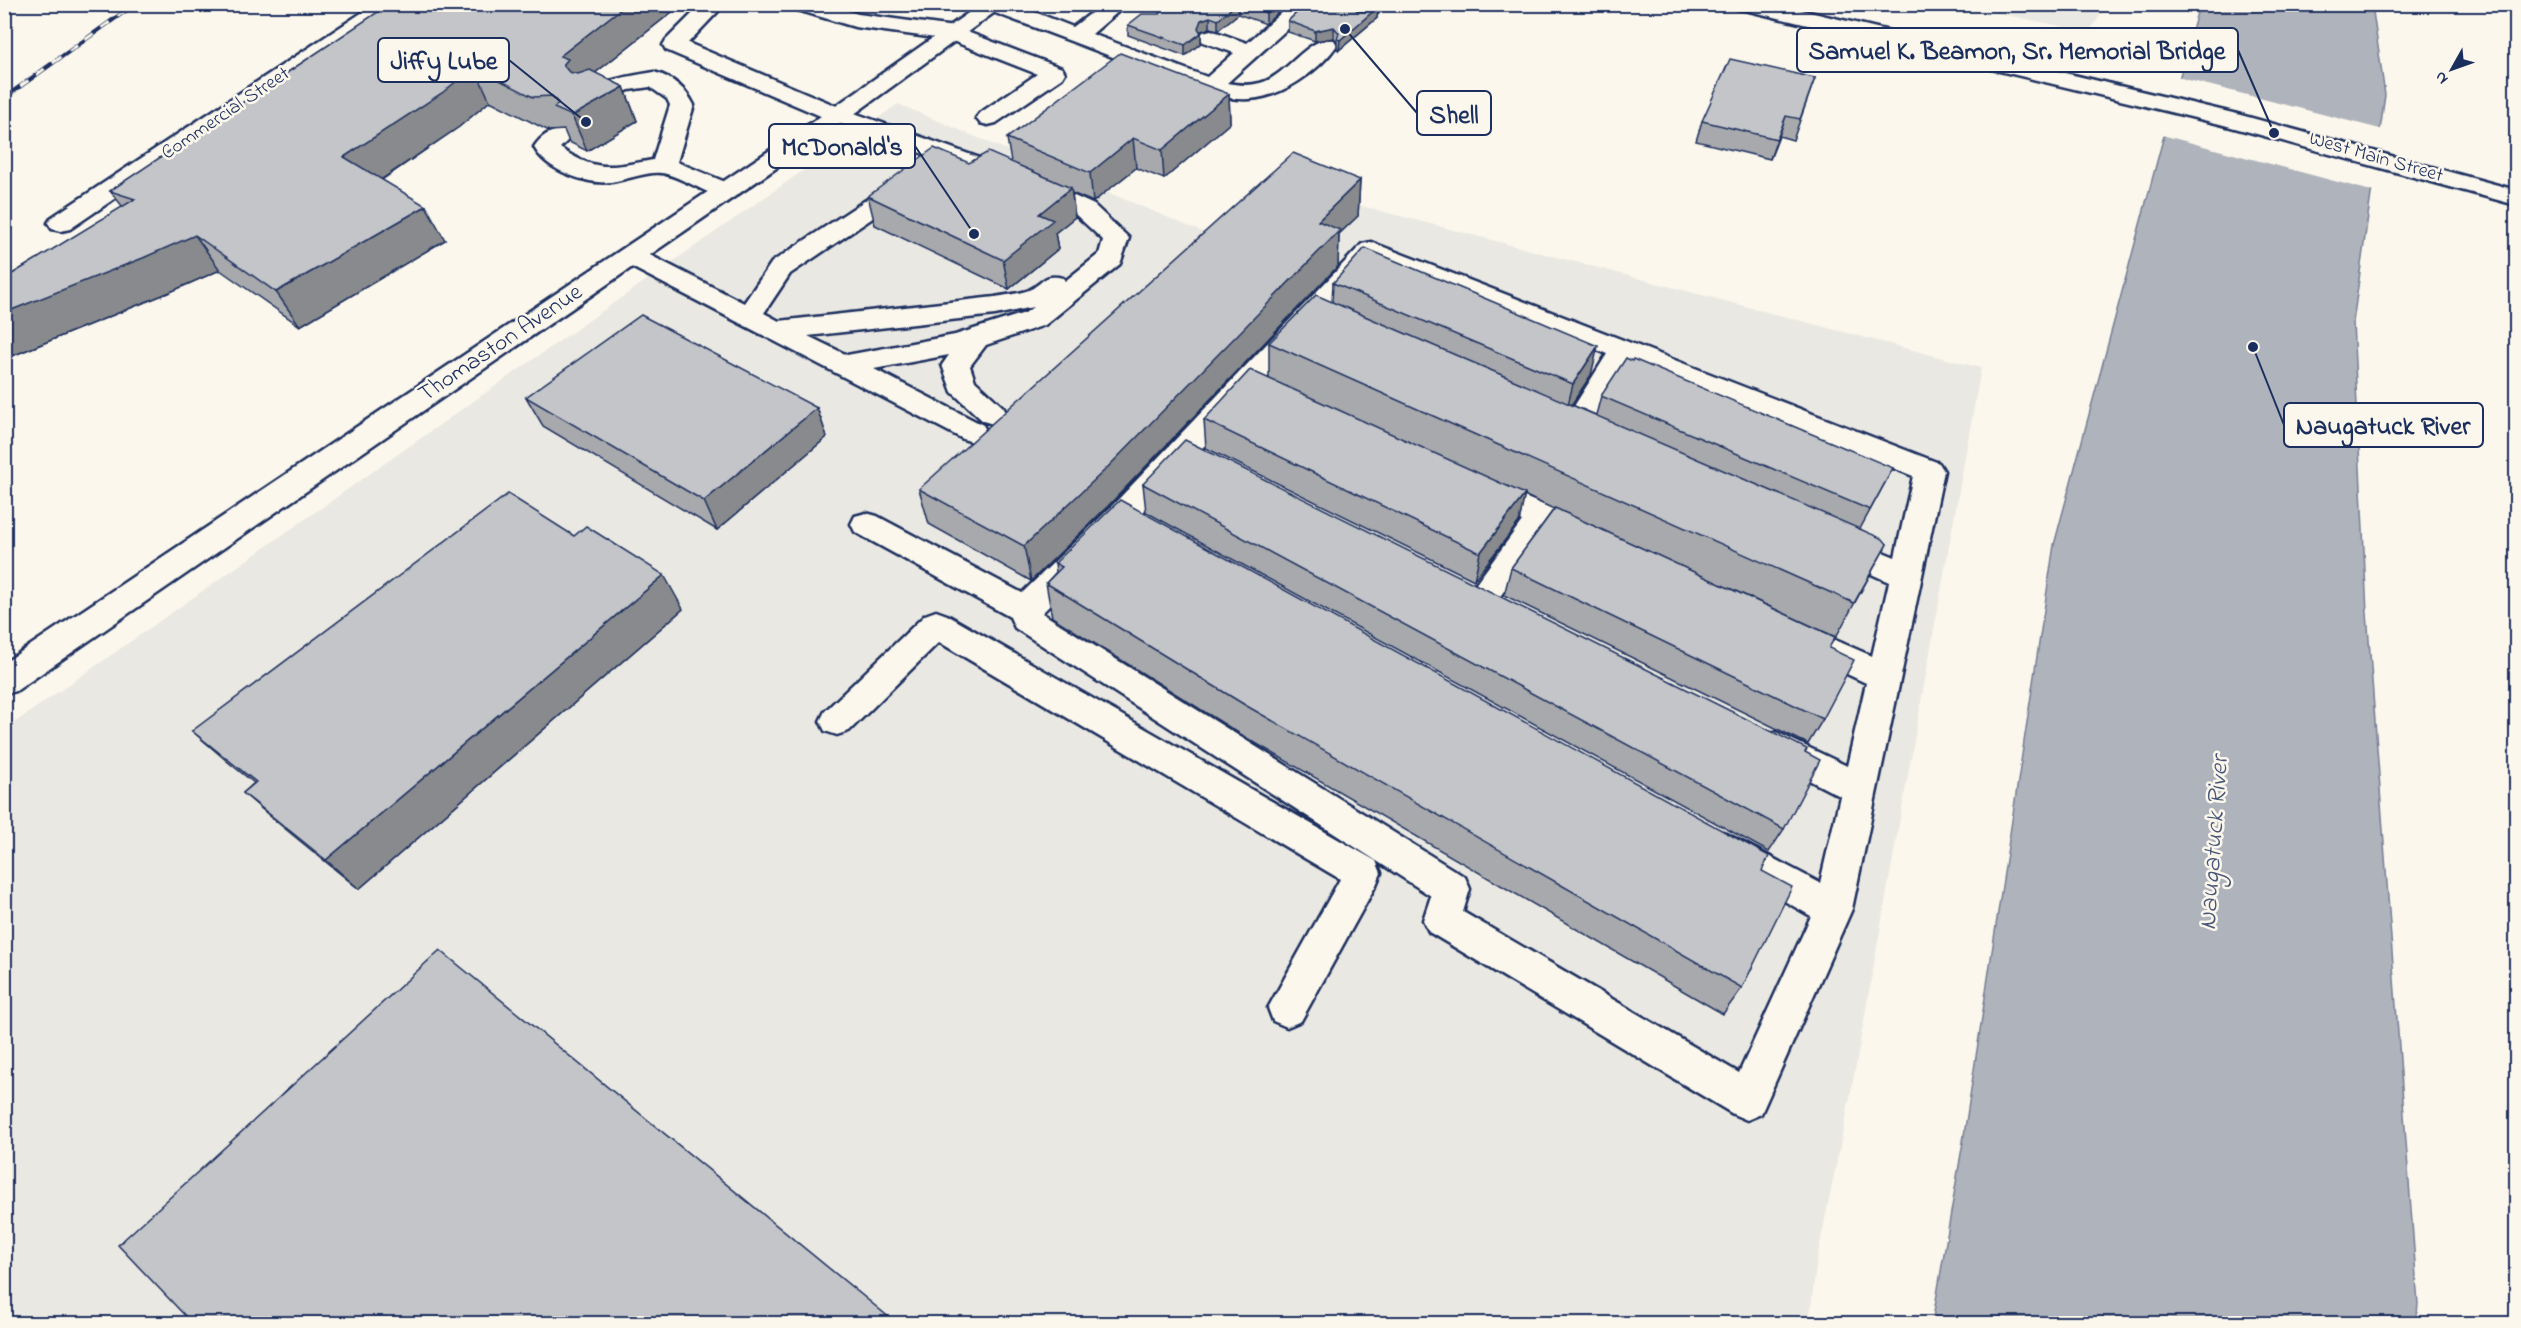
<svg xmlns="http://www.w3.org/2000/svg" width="2521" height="1328" font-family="'Indie Flower',sans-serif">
	<rect width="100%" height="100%" fill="#fbf7ec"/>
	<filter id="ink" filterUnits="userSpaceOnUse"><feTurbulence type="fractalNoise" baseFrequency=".0167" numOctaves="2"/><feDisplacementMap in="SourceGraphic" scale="12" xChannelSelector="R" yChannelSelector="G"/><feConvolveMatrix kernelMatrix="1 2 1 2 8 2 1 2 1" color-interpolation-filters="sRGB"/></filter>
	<g filter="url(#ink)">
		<path fill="#eae8e2" d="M1958 5H2107L2089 32Z
			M898 104 1219 239 1285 186 1981 368 1851 1092 1817 1259 1809 1323H5L4 730Z"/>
		<path fill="#afb3bb" stroke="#747e96" stroke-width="1.5" d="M2199 5H2372L2385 95 2353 322 2367 613 2418 1304 2416 1323 1932 1324 1963 1142 2054 545Z"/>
		<path fill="#fbf7ec" d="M2177 77 2384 130 2375 192 2162 135Z"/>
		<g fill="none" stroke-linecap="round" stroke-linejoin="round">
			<g stroke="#1b2f5e" stroke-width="5">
				<path id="minor" d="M375 4H400L70 229 61 231 52 229 48 223 52 217Z
					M702 4H725L688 43 846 110 1030 176 1094 205 1129 238 1120 264 1045 325 986 345 970 366 975 381 1003 407 1007 414 1003 421 993 424 983 421 952 392 942 365 949 355 874 369 983 425 987 432 983 439 973 442 963 439 622 262 618 256 622 250 631 248 640 250 744 303 772 262 899 178 908 176 917 178 920 183 917 188 790 274 764 313 779 321 995 297C1005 295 1019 294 1029 290 1044 283 1043 273 1063 278L1065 281 1099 254 1103 240 1076 215 1012 186 830 120 666 50 663 45 666 40ZM1033 307 1025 313 955 335 847 355 808 336 995 315Z
					M792 4H827L858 14 954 27 1062 68 1065 73 1062 78 996 123 988 125 980 123 976 118 980 113 1037 74 950 40 855 27 794 9Z
					M1014 4 1073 27 1103 4H1127L1092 34 1207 77 1234 53 1203 42 1200 37 1203 32 1211 30 1247 43 1291 4H1315L1227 83C1238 85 1249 86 1260 83 1286 77 1309 34 1334 40L1337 45C1319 71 1282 97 1250 99 1213 101 1175 81 1141 68 1090 48 1039 29 987 10L984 5Z
					M1362 4H1384C1377 15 1371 22 1357 19L1354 14Z
					M654 72C672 77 686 89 694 105L677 162 735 186 738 191 735 196 726 199 717 196C704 191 674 174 661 173 648 171 626 180 611 182 587 185 545 170 534 147 542 135 553 128 567 132L571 137 560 148C597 173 612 167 653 160L670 105 667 99 650 87 629 90 600 104 592 106 584 104 580 99C593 80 633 76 654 72Z
					M1371 242 1939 463 1944 471 1852 909 1761 1114 1747 1120 1733 1114 1429 932 1423 920 1431 896 1015 628 1010 617 855 532 851 524 855 516 866 513 877 516 1022 593 1110 508 1362 244ZM1375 261 1607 354 1559 430 1563 437 1573 440 1583 437 1630 363 1913 476 1895 557 1836 533 1825 537 1821 545 1825 553 1889 582 1872 656 1812 630 1800 634 1796 643 1800 652 1866 683 1847 766 1776 732 1764 737 1759 747 1764 757 1840 796 1820 883 1723 832 1710 837 1705 848 1710 859 1811 916 1739 1073 1463 912 1470 889 1465 877 1042 613 1132 524Z
					M1481 479 1553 509 1557 517 1491 609 1480 612 1469 609 1464 600 1522 521 1470 498 1466 490 1470 482Z
					M936 611 947 615 1376 861 1381 873 1376 885 1301 1021 1287 1027 1273 1021 1268 1008 1340 879 939 642 849 731 837 735 825 731 820 721 825 711 925 615Z"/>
			</g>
			<g stroke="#1b2f5e" stroke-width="5">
				<path id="major" d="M981 4H1006L846 120 16 691 4 694V663L830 110Z
					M1735 4H1776L2237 114 2516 190V205L2220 124 1745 10 1737 9Z"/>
			</g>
			<use href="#minor" fill="#fbf7ec" fill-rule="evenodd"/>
			<use href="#major" fill="#fbf7ec" fill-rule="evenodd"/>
			<g stroke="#1b2f5e" stroke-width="4.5">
				<path id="rail" d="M4 98 135 4"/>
			</g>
			<use href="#rail" stroke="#fbf7ec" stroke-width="3" stroke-dasharray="10" stroke-linecap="butt"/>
		</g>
		<path fill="#a8a9ad" stroke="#1b2f5e" stroke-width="1.5" d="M390 4H682L595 73 624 87 637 121 587 151 569 142 564 130 549 131 490 101 459 127 382 180 445 240 300 326 220 270 170 292 7 358 4 355V279L123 207 110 191Z
			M1159 4H1287L1266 24 1238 14 1218 30 1210 28 1201 31V43L1185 56 1128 35V25L1160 14 1159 12Z
			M1306 4H1355L1354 7 1357 11H1367L1378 7 1377 18 1339 50 1337 49V41L1334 38 1315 41 1288 32V21Z
			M1815 78 1793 140 1779 136 1770 159 1696 141 1702 121Z
			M1229 94 1230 123 1164 179 1136 168 1093 202 1072 193 1075 217 1055 233 1058 249 1009 289 875 225 868 196 1011 162 1007 138Z
			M1360 180 1358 216 1339 234 1338 266 1108 506 1031 581 929 524 919 489Z
			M1333 283 1591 375 1572 405 1596 415 1601 396 1893 468 1860 529 1887 544 1836 637 1729 588 1829 648 1823 719 1808 744 1504 595 1511 568 1554 509 1524 495 1519 522 1474 580 1206 448 1204 420 1269 378V343L1332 302Z
			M526 397 817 408 827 437 717 530 543 426Z
			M1143 484 1805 752 1784 829 1769 852 1146 512Z
			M1055 563 1762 871 1742 988 1723 1014 1245 737 1052 617 1046 583 1056 572Z
			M683 609 359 889 278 823 243 793 254 783 228 762 192 731Z"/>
		<path fill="#888a8d" stroke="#1b2f5e" stroke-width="1.5" d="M627 4H682L579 86 578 99 560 56Z
			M1236 4H1238V14L1218 30V20Z
			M1275 4H1287L1266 24V13Z
			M1378 7 1377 18 1339 50 1340 40Z
			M1210 17V28L1201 31 1200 34 1201 33V43L1185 56V45L1201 20Z
			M1334 27V38L1315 41V31Z
			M474 67 490 101 459 127 364 191 344 157Z
			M624 87 637 121 587 151 572 116Z
			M1229 94 1230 123 1164 179 1162 150Z
			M1786 116 1779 136 1770 159 1777 139Z
			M1133 138 1136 168 1093 202 1090 173Z
			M1360 180 1358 216 1339 234 1338 266 1108 506 1031 581 1024 546 1318 221Z
			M1071 188 1075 217 1055 233 1058 249 1009 289 1003 260 1039 214Z
			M426 206 445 240 300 326 276 292Z
			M195 235 220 270 170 292 7 358 4 355V313Z
			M1598 346 1591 375 1566 413 1573 384Z
			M817 408 827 437 717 530 704 501Z
			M1525 494 1519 522 1474 580 1480 553Z
			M664 575 683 609 359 889 326 860Z"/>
		<path fill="#c3c5c9" stroke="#1b2f5e" stroke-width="1.5" d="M390 4H627L560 56 568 59 563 65 569 72 578 74 590 70 624 87 572 116 554 108 558 103 552 96 533 97 474 67 442 93 344 157 426 206 276 292 195 235 143 258 4 313V279L135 199 110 191Z
			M1161 4H1236L1218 20 1210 17 1201 20 1198 28 1201 33 1185 45 1128 25 1142 14H1160L1164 7Z
			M1241 4H1275L1266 13Z
			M1306 4H1353L1357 11H1367L1378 7 1340 40 1337 39 1339 33 1334 27 1315 31 1288 21Z
			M1120 53 1229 94 1162 150 1133 138 1090 173 1007 138Z
			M1730 59 1815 78 1800 119 1786 116 1777 139 1702 121Z
			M934 148 969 163 988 152 1071 188 1039 214 1053 220 1003 260 868 196Z
			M1293 153 1360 180 1318 221 1340 230 1104 471 1024 546 919 489Z
			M1365 248 1598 346 1573 384 1333 283Z
			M1316 295 1883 539 1887 544 1854 603 1269 343Z
			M641 315 817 408 704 501 526 397Z
			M1626 358 1632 361 1633 359 1893 468 1870 510 1601 396Z
			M1250 370 1525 494 1480 553 1204 420Z
			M1185 440 1807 749 1805 752 1820 760 1784 829 1143 484Z
			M508 494 574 536 586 526 664 575 326 860 243 793 256 782 192 731Z
			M1120 500 1769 856 1762 871 1792 887 1742 988 1245 705 1046 583 1062 567 1055 563Z
			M1555 508 1835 637 1829 648 1854 660 1823 719 1511 568Z
			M440 950 896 1323H192L118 1245Z"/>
	</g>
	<g text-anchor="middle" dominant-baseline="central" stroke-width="5" stroke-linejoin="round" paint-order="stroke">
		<g font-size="20" fill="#1b2f5e" stroke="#fbf7ec">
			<text transform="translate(226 114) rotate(-34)">Commercial Street</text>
			<text transform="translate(2376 158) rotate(16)">West Main Street</text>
		</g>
		<g font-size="24" fill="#1b2f5e" stroke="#fbf7ec">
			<text transform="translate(501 344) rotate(-34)">Thomaston Avenue</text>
		</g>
		<g font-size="26" font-style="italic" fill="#47577a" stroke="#fbf7ec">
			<text transform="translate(2215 843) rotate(-86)">Naugatuck River</text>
		</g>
	</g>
	<path fill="none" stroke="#1b2f5e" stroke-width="2" d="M2274 133L2238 50M586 122L509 60M1345 29L1417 113M974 234L915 146M2253 347L2284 425"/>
	<g fill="#1b2f5e" stroke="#fbf7ec" stroke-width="2">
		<circle cx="2274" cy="133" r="6"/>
		<circle cx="586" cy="122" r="6"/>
		<circle cx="1345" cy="29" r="6"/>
		<circle cx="974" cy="234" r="6"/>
		<circle cx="2253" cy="347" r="6"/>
	</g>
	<g fill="#fbf7ec" stroke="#1b2f5e" stroke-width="2">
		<rect x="1797" y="28" width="441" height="44" rx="6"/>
		<rect x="378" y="38" width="131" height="44" rx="6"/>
		<rect x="1417" y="91" width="74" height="44" rx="6"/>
		<rect x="769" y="124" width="146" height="44" rx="6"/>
		<rect x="2284" y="403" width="199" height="44" rx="6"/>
	</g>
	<g font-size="26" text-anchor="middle" font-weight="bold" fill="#1b2f5e">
		<text x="2017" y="59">Samuel K. Beamon, Sr. Memorial Bridge</text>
		<text x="444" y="69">Jiffy Lube</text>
		<text x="1454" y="123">Shell</text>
		<text x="842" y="155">McDonald's</text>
		<text x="2383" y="434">Naugatuck River</text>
	</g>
	<rect width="2521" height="1328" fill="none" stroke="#fbf7ec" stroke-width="24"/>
	<rect x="12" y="12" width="2497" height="1304" fill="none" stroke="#1b2f5e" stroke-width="2" filter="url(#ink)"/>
	<g transform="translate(2452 69) rotate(230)" stroke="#fbf7ec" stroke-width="4.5" paint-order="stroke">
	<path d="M0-4.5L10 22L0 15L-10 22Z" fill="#1b2f5e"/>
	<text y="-9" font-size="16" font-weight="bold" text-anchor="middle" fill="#1b2f5e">N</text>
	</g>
</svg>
